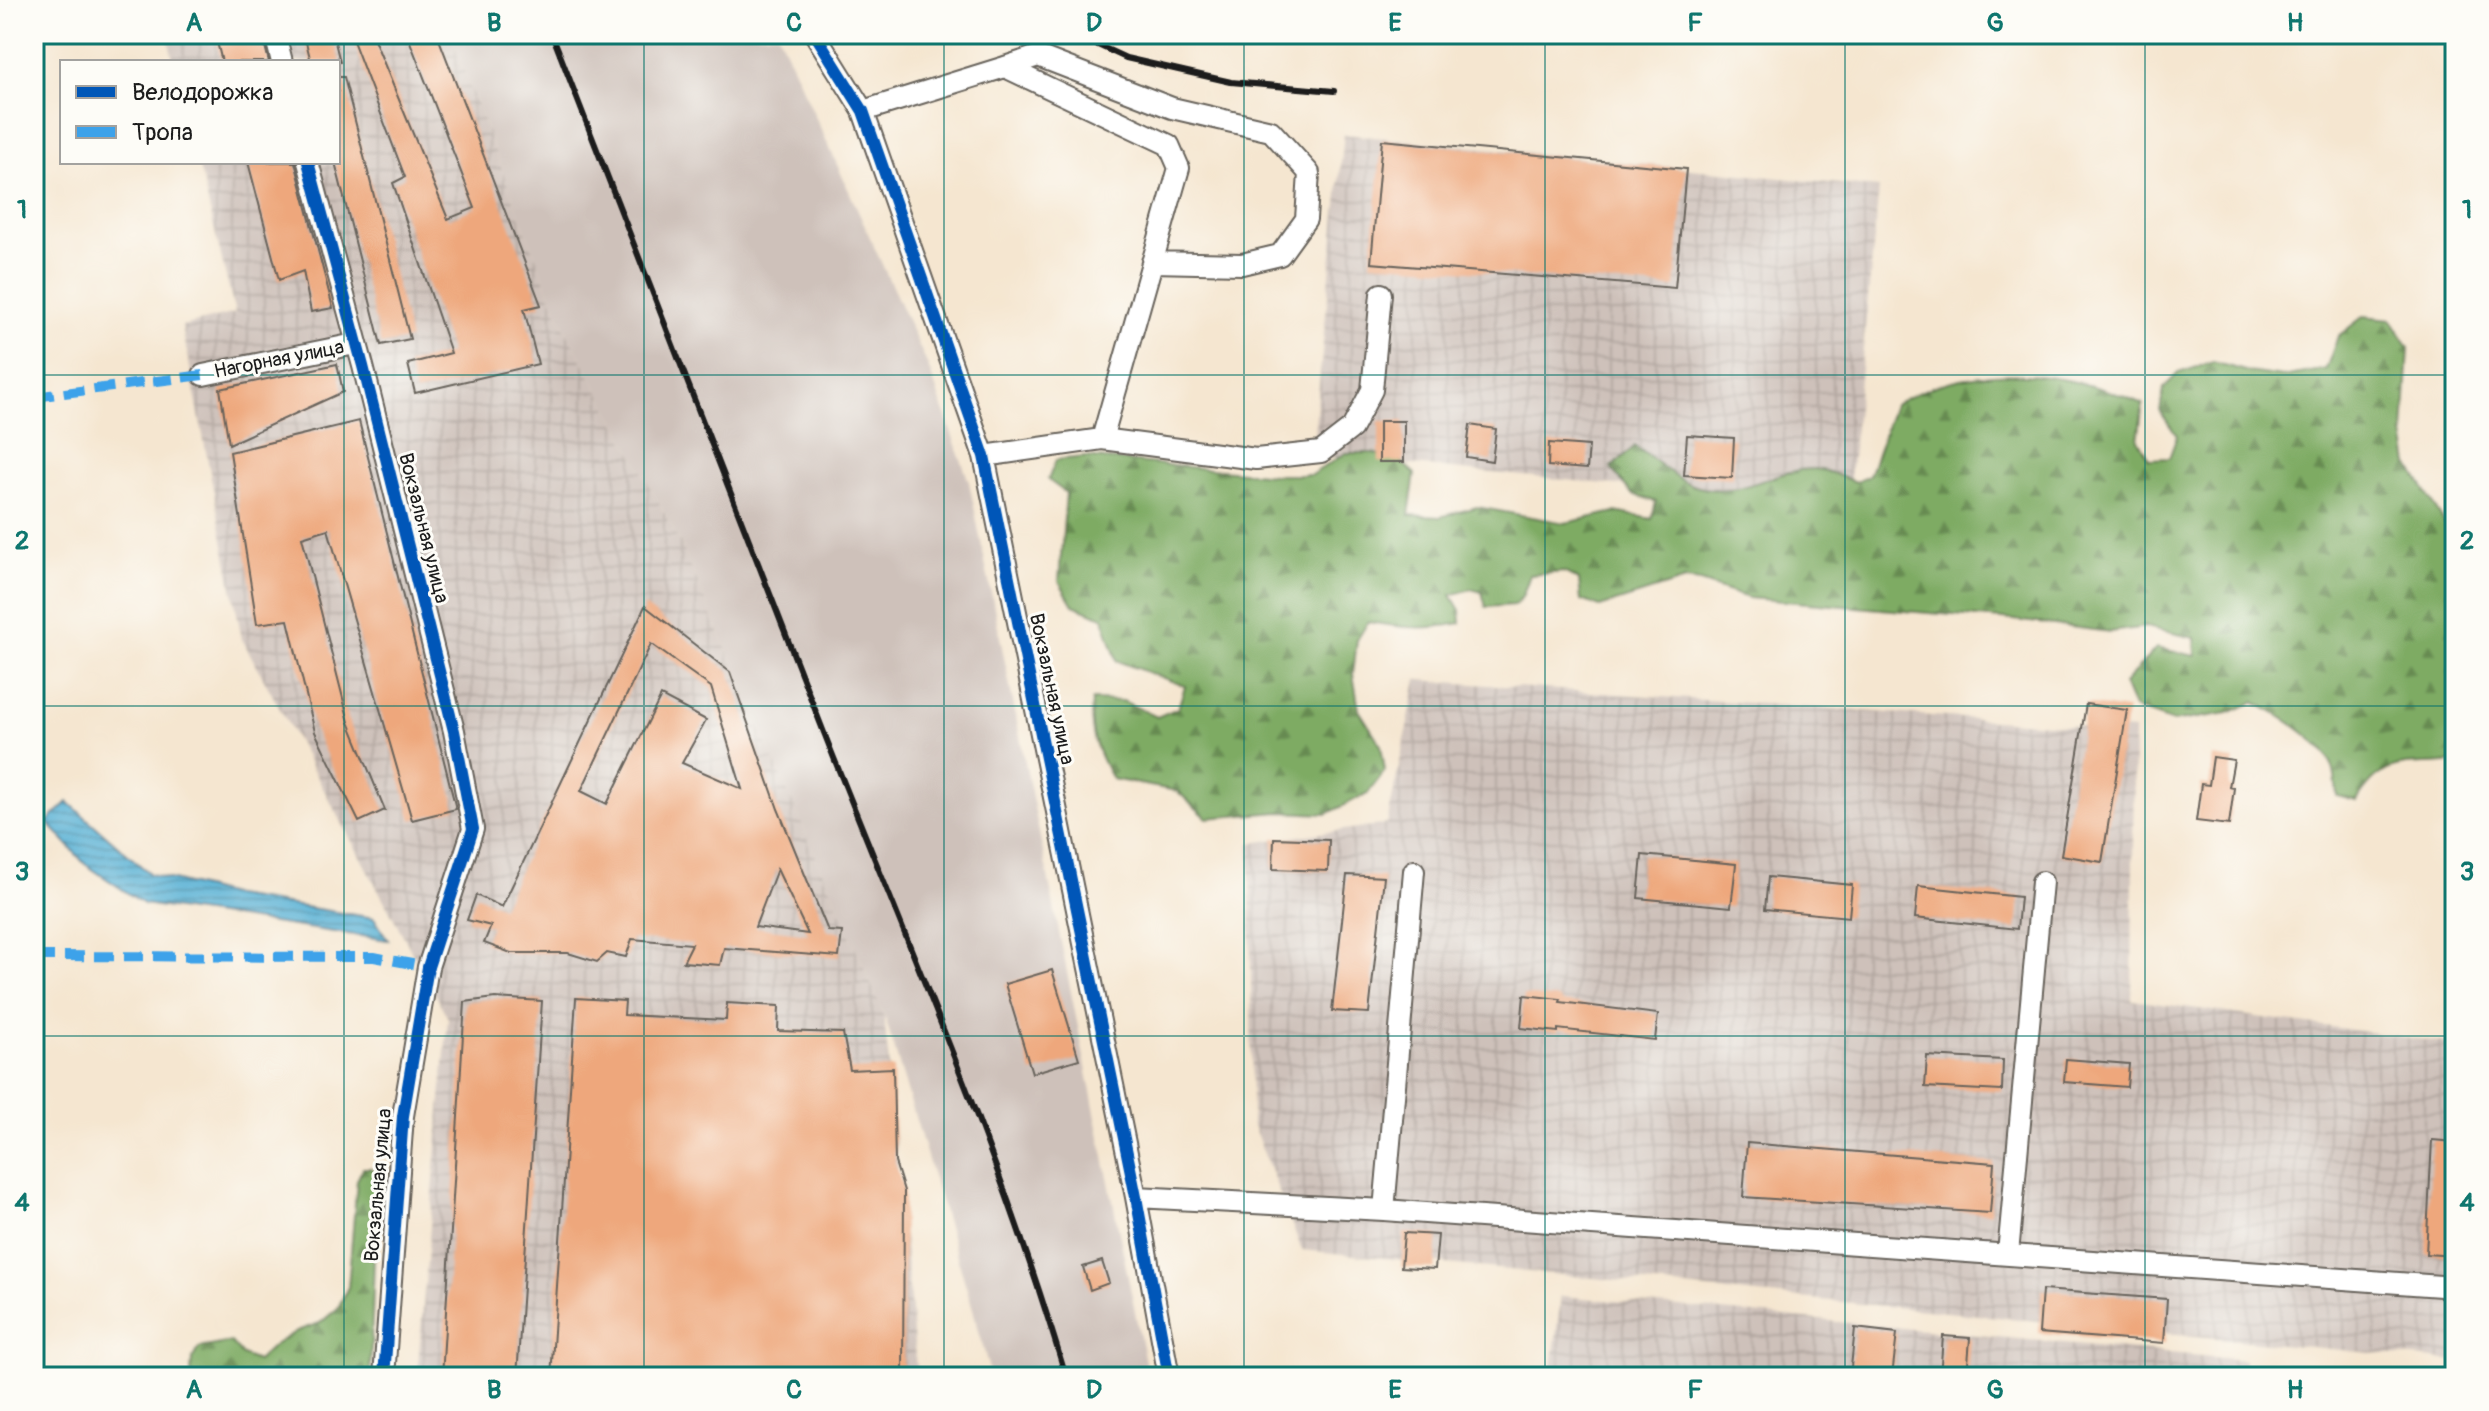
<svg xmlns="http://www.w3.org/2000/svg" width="2489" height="1411" font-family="Pangolin,sans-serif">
	<defs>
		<pattern id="industrial-grid" width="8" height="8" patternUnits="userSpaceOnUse" patternTransform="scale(2)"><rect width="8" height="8" fill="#cec1ba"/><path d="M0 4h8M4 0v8" fill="none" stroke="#b0a59f"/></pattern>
		<pattern id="forest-firs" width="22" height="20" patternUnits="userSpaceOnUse" patternTransform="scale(2)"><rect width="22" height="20" fill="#7eab63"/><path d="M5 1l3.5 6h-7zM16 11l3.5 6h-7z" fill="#668a51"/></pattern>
		<pattern id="water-rules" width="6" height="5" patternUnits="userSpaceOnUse" patternTransform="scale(2)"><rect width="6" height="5" fill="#57b0d4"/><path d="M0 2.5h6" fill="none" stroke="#478eab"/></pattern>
	</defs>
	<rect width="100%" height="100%" fill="#fdfcf7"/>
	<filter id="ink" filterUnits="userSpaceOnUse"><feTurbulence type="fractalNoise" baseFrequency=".0125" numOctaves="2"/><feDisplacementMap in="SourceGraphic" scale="16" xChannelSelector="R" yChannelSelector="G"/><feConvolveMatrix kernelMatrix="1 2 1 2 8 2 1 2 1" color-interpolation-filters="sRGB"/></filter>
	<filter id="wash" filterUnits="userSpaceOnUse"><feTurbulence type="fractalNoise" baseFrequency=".006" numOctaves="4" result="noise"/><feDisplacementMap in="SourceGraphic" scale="32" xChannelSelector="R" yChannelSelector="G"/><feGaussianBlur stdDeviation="1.8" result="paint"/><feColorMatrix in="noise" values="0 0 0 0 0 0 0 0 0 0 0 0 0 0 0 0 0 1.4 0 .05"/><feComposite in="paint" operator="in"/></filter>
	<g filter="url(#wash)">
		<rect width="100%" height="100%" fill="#f5e6d0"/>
		<path fill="url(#industrial-grid)" d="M167 34H450L559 317 682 546 884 1014 917 1377H417L448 1018 242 639 182 326 235 313 198 162H338V62H174Z
			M1344 134 1879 188 1847 508 1312 455Z
			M1417 680 2134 730 2132 1000 2455 1044V1361L1302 1250 1252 1123 1250 843 1387 824Z
			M1561 1296 2244 1360 2243 1377H1551Z"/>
		<path fill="#cec1ba" d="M450 34H778L928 366 969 482 1148 1377H991L973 1309 884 1014 682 546 559 317Z"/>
		<path fill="url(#forest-firs)" stroke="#4d6440" stroke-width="2" d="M2364 316 2391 319 2409 347 2404 434 2409 464 2450 532 2455 535V762C2408 768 2386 754 2357 801L2337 796C2336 787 2336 774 2332 765 2321 739 2278 714 2254 702L2228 713 2173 722 2134 708 2124 684 2156 648 2196 656 2195 638 2146 627 2110 632 2014 620 1748 598 1700 582 1685 580 1600 607 1581 600 1579 580 1564 572 1530 575 1522 597 1515 605 1486 607 1482 592 1471 589 1451 595 1460 610 1461 623C1425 630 1403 628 1368 622L1357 640 1353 674 1359 710 1381 745 1385 771 1368 793 1327 814 1280 812 1207 818 1177 791 1112 779C1096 750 1089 734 1092 700L1123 701 1157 717 1178 708 1185 686 1117 661 1103 617 1073 605 1059 581 1066 493 1048 480 1056 460 1085 457 1273 475H1311L1346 453H1373L1400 461 1415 474 1409 515 1440 517 1477 507 1565 523 1615 512 1652 519 1656 502 1632 494 1611 468 1635 446C1651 457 1674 478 1692 485 1740 502 1770 469 1814 469 1827 469 1843 478 1856 482L1869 476 1894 405C1969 359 2064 370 2143 404L2138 440 2149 459 2169 458 2177 436 2160 411 2164 388 2178 373 2213 362 2249 372 2283 377 2326 369 2338 336Z
			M363 1168H371L377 1173 370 1377H196L191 1372 192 1359 199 1348 231 1342 242 1355 257 1361 274 1345 297 1331 320 1323 338 1308 348 1287 357 1180Z"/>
		<path fill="url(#water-rules)" stroke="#3a6678" stroke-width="2" d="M68 802 150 874 234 896 374 918 388 940 144 904 85 864 47 822Z"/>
		<g id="blocks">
			<path fill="#eea77b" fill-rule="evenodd" d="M215 34H262L269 62H222Z
				M304 34H333L340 62H311Z
				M363 34H372L448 219 475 208 407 34H437L541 305 524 309 538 364 415 393 408 364 451 353 393 183 405 177 352 38Z
				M338 77H344L410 339 381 345 335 162H338Z
				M1382 140 1686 169 1675 288 1371 263Z
				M248 162H295L333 308 311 312 303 271 279 280Z
				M337 364 343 392 229 444 220 389Z
				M359 421 456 809 412 820 328 529 302 537 349 722 385 810 359 822 315 732 288 620 257 624 230 452Z
				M1379 421H1404V462H1379Z
				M1470 425 1496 429 1492 461 1466 457Z
				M1687 435 1734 438 1732 478 1684 475Z
				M1549 443 1589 446 1587 469 1548 466Z
				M645 606 730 672 778 809 828 931 842 932 839 957 724 948 720 965 683 962 692 944 632 939 626 957 607 953 597 962 568 953H511L484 943 491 926 467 920 476 895 502 907ZM651 644 711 687 742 789 682 763 706 720 661 696 607 804 581 791ZM777 869 808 934 755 927Z
				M2086 704 2127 710 2102 862 2061 855Z
				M2213 757 2234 760 2229 787 2234 788 2229 825 2196 821 2201 784 2209 785Z
				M1274 838 1329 840 1328 871 1273 869Z
				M1642 855 1736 864 1731 907 1638 898Z
				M1347 875 1384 877 1369 1013 1332 1011Z
				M1768 877 1852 885 1849 917 1765 909Z
				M1918 886 2020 897 2017 929 1915 918Z
				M1052 970 1079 1059 1032 1073 1005 984Z
				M1524 995 1561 999 1560 1002 1658 1014 1655 1040 1558 1029V1032L1521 1028Z
				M495 998 542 1001 517 1377H442L465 1002Z
				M576 998 625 1001 624 1015 726 1020 727 1003 779 1006 778 1031 843 1033 850 1070 893 1068 895 1162 904 1191 903 1377H551Z
				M1927 1056 2003 1060 2002 1091 1925 1087Z
				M2066 1059 2129 1064 2127 1087 2064 1082Z
				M2432 1140 2455 1142V1256L2426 1254Z
				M1747 1143 1994 1163 1990 1213 1743 1197Z
				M1404 1233 1438 1235 1435 1269 1401 1267Z
				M1102 1261 1109 1283 1090 1290 1083 1267Z
				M2042 1290 2167 1299 2164 1343 2039 1333Z
				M1855 1328 1897 1333 1892 1377H1850Z
				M1943 1336 1970 1338 1967 1377H1940Z"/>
		</g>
	</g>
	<g filter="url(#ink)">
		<use href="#blocks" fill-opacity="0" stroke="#68635b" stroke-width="2"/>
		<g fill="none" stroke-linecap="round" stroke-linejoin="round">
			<g stroke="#68635b" stroke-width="24">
				<path id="minor" d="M275 34 282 62
					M815 34 863 111 984 456 1136 1197 1169 1377
					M1005 67 1038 56 1172 108 1271 131 1309 173 1306 219 1280 255 1242 264 1152 262
					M863 111 1005 67 1169 145 1179 168 1102 439
					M308 162 363 366 454 731 473 829 428 967 403 1116 384 1377
					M203 375 355 344
					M984 456 1102 439 1256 459 1321 452 1352 428 1372 390 1381 294
					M1136 1197 1384 1210 2455 1287
					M1384 1210 1414 871
					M2008 1254 2042 882"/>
			</g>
			<use href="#minor" stroke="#fff" stroke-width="20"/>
			<path stroke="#1c1c1c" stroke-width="6" d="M552 34C645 272 736 511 830 748 913 957 1002 1160 1066 1377
				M1074 34 1126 58 1231 82 1334 91"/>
			<path stroke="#3da2ea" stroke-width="10" stroke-dasharray="20 10" stroke-linecap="butt" d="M34 397 203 375
				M34 956 374 957 428 967"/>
			<g stroke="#fdfcf7" stroke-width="17">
				<path id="cycleway" d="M815 34 863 111 984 456 1136 1197 1169 1377
					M308 162 363 366 454 731 473 829 428 967 403 1116 384 1377"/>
			</g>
			<use href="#cycleway" stroke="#0057b8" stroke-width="12"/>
		</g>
	</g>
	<path fill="none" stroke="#0f766e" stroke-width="2" stroke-opacity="0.55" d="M344 34V1377M644 34V1377M944 34V1377M1244 34V1377M1545 34V1377M1845 34V1377M2145 34V1377M34 375H2455M34 706H2455M34 1036H2455"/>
	<g text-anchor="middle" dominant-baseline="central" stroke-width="6" stroke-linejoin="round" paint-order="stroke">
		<g font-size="20" fill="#1c1c1c" stroke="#fdfcf7">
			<text transform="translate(279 359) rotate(-11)">Нагорная улица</text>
			<text transform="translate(424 528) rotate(76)">Вокзальная улица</text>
			<text transform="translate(1052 689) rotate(78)">Вокзальная улица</text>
			<text transform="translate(378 1185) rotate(-85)">Вокзальная улица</text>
		</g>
	</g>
	<rect width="2489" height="1411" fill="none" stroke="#fdfcf7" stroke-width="88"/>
	<rect x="60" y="60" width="280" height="104" fill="#fdfcf7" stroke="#a3a29f" stroke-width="2"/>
	<rect x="76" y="86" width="40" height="12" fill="#0057b8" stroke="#a3a29f" stroke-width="2"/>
	<text x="132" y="100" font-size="24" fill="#1c1c1c">Велодорожка</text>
	<rect x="76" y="126" width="40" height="12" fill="#3da2ea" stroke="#a3a29f" stroke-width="2"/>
	<text x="132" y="140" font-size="24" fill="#1c1c1c">Тропа</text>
	<rect x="44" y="44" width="2401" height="1323" fill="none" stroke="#0f766e" stroke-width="3"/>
	<g font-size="26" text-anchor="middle" font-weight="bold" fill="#0f766e">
		<text x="194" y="31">A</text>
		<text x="494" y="31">B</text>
		<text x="794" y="31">C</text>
		<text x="1094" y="31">D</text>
		<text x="1395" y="31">E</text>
		<text x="1695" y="31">F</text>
		<text x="1995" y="31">G</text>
		<text x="2295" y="31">H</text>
		<text x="22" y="218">1</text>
		<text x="2467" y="218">1</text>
		<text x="22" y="549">2</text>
		<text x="2467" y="549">2</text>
		<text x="22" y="880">3</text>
		<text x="2467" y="880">3</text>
		<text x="22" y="1211">4</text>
		<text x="2467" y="1211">4</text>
		<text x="194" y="1398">A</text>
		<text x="494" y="1398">B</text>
		<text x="794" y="1398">C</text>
		<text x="1094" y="1398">D</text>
		<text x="1395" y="1398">E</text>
		<text x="1695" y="1398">F</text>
		<text x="1995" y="1398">G</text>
		<text x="2295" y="1398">H</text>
	</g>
</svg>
